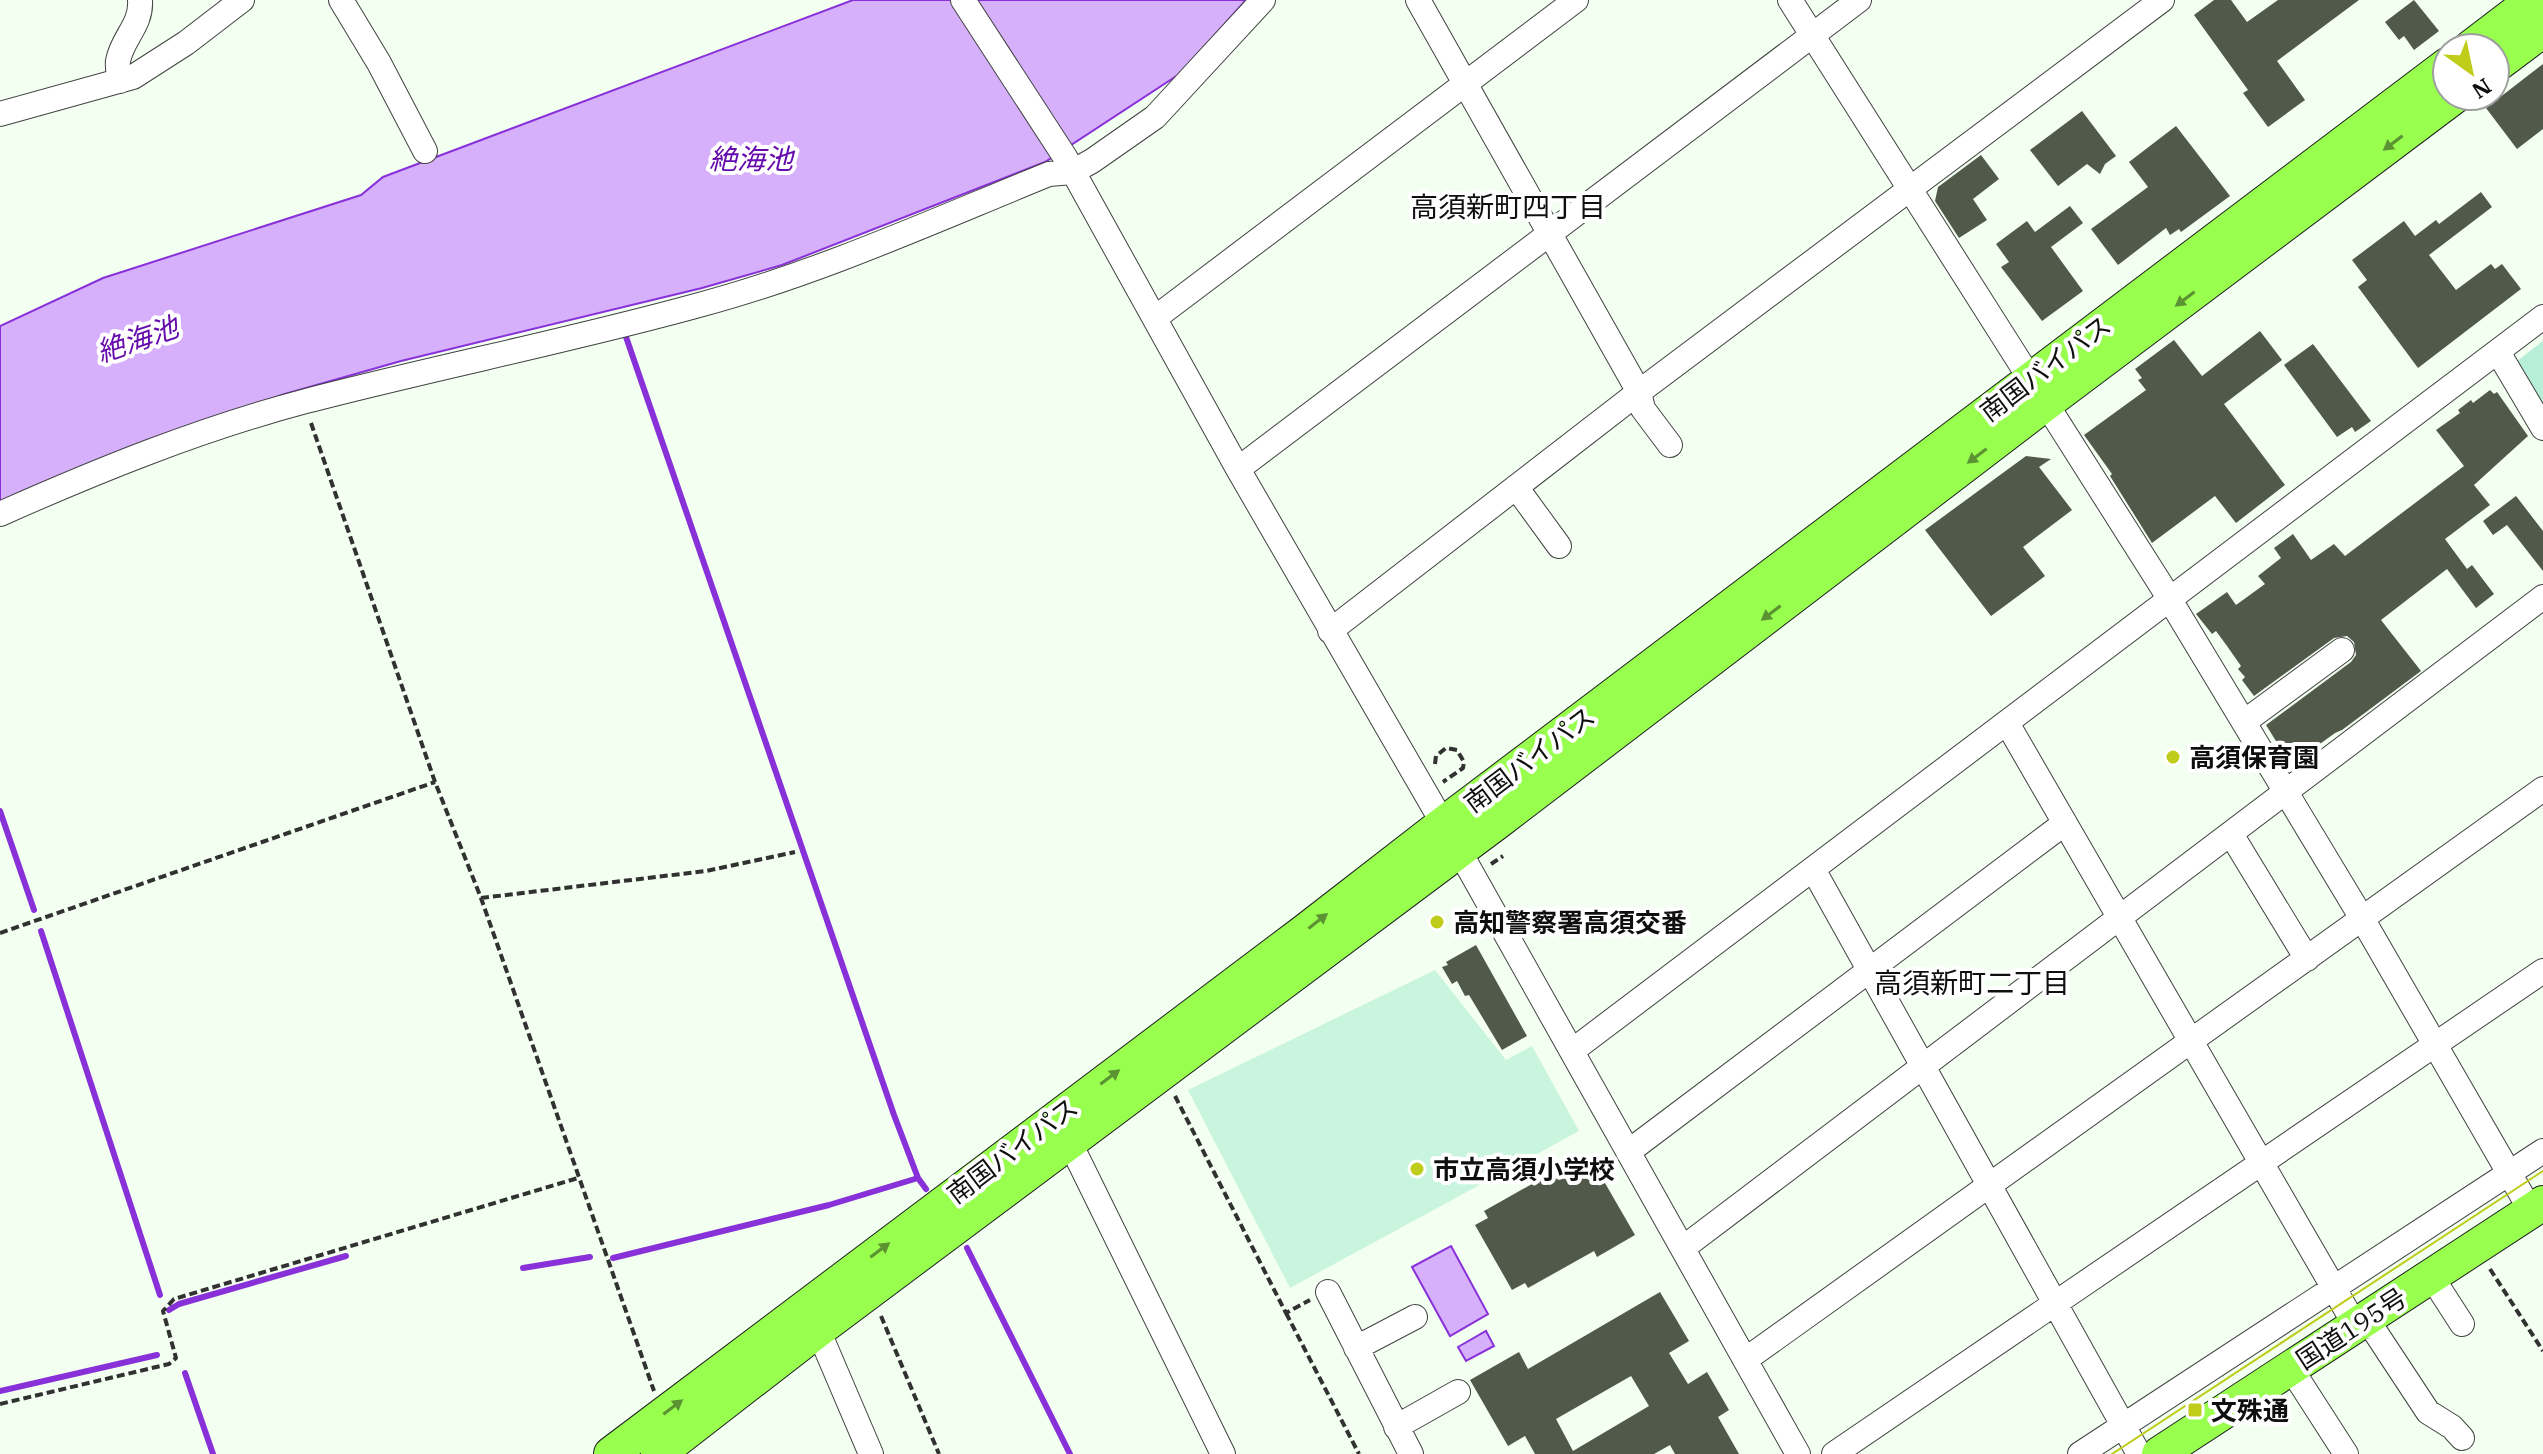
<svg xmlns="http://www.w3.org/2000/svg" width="2543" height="1454" font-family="'IBM Plex Serif','Noto Sans JP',serif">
	<rect width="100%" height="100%" fill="#f2fff1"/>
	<path fill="#b6eed8" d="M2543 341V406L2516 362Z"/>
	<path fill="#c9f4dd" d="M1435 970 1506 1060 1532 1046 1579 1131 1290 1288 1188 1090Z"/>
	<path fill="#d6b0fb" stroke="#8931d9" stroke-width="2" d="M853 0H1246L1181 73 1045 162 782 265 702 288 401 361 285 394 121 451 0 502V326L103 278 361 195 383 177Z
		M1451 1246 1488 1314 1450 1336 1412 1267Z
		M1486 1331 1494 1346 1466 1361 1458 1347Z"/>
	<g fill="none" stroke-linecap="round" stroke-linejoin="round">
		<path stroke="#8931d9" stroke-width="6" d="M625 334 894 1115 918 1178 926 1189
			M0 811 34 910
			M41 931 160 1295
			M967 1248 1070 1454
			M613 1258 829 1205 918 1178
			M523 1268 590 1257
			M169 1310 179 1304 346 1256
			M185 1373 213 1454
			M0 1391 157 1355"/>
	</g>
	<path fill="#51594a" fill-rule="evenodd" d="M2214 0H2231L2247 22 2278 0H2359L2277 61 2305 100 2268 127 2243 93 2248 90 2194 15Z
		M2414 0 2439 31 2414 50 2404 36 2399 40 2385 22Z
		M2543 64V129L2517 149 2486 108Z
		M2082 111 2116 156 2105 164 2100 174 2087 164 2058 186 2030 150Z
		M2176 126 2230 196 2181 232 2179 229 2170 235 2166 228 2118 265 2091 229 2148 187 2129 162Z
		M1981 155 1999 179 1973 199 1987 220 1959 238 1935 201 1938 187Z
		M2481 192 2492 207 2429 255 2456 290 2491 264 2495 269 2502 264 2521 289 2418 368 2358 287 2367 280 2352 260 2404 221 2415 236 2436 220 2439 224Z
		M2070 206 2083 223 2051 247 2083 291 2042 321 2001 267 2009 262 1996 244 2027 221 2035 232Z
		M2260 331 2282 360 2224 404 2285 485 2236 523 2215 496 2152 543 2110 476 2112 474 2084 435 2146 390 2138 380 2142 378 2135 369 2174 340 2202 376Z
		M2313 344 2371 421 2355 432 2352 427 2337 437 2284 365Z
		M2490 390 2494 394 2497 392 2528 436 2474 485 2490 505 2445 539 2467 569 2472 565 2494 594 2476 608 2447 569 2381 620 2421 671 2342 730 2335 733 2291 765 2266 725 2351 662 2356 655 2354 642 2347 636 2334 638 2254 696 2242 680 2245 677 2238 669 2241 666 2227 646 2216 631 2212 634 2196 614 2227 592 2236 605 2265 584 2258 576 2281 558 2274 548 2293 534 2311 560 2334 544 2345 556 2464 466 2436 430 2460 413 2458 410 2471 400 2473 403Z
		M2026 456 2051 459 2039 467 2072 510 2023 547 2045 576 1991 616 1925 530Z
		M2516 496 2543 531V571L2507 525 2493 535 2483 521Z
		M1476 945 1527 1036 1502 1050 1469 995 1465 996 1457 981 1452 984 1442 967 1448 965 1446 962Z
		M1578 1158 1584 1169 1594 1164 1635 1235 1597 1257 1594 1251 1528 1288 1525 1283 1512 1290 1475 1225 1488 1218 1484 1211Z
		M1660 1292 1689 1341 1669 1353 1688 1384 1707 1372 1729 1410 1718 1417 1739 1454H1675L1670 1445 1654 1454H1535L1525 1436 1508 1446 1470 1380 1519 1352 1528 1369ZM1631 1376 1649 1406 1573 1451 1556 1419Z"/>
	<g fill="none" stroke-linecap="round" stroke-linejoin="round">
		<g stroke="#424242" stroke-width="26">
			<path id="minor" d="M341 0 379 63 425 151
				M963 0 1065 157 1238 469 1466 863 1798 1454
				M1418 0 1639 392 1643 409 1670 445
				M1790 0 2161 585 2363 920 2531 1211
				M120 81C119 75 117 67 118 61 122 38 142 25 140 0
				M0 114 133 77 186 43 242 0
				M1155 318 1576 0
				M2498 352 2543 428
				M1238 469 1859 0
				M1516 487 1559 546
				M0 514C99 470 200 429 306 401 436 367 569 341 699 305 819 273 933 221 1049 174L1072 172 1092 161 1155 117 1263 0
				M1330 631 1639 392 2162 0
				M2244 722 2342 650
				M2007 723 2347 1311 2356 1325 2372 1327 2428 1412 2452 1427 2462 1438
				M2231 834 2307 959
				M1813 869 2139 1454
				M1572 1051 2543 317
				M1069 1141 1223 1454
				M1628 1152 2065 823
				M1683 1248 2543 597
				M2431 1276 2462 1324
				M1328 1292 1411 1454
				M818 1330 871 1454
				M1356 1348 1415 1317
				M1745 1360 2543 789
				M2290 1367 2346 1454
				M1396 1427 1458 1392
				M1834 1454 2543 971
				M2080 1454 2543 1151"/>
		</g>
		<g stroke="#202020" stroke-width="36">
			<path id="highway" d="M2470 48 2533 0
				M2495 66 2543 30
				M611 1454 1304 932 1442 825 2447 65
				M658 1454 818 1330 1500 820 2045 404 2455 96
				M2159 1454 2543 1203"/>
		</g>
		<path stroke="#313131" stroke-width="4" stroke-dasharray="8 4" stroke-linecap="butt" d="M311 423 435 782 481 898 654 1391
			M1435 764 1436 756 1446 748 1457 750 1464 762 1463 768 1443 782
			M1491 864 1503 856
			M481 898 706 871 795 852
			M0 933 435 782
			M1175 1096 1286 1313 1310 1300
			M2490 1269 2543 1351
			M1286 1313 1359 1454
			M881 1316 939 1454
			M0 1404 169 1364 176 1358 163 1311 174 1299 578 1178"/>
		<use href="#minor" stroke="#fff" stroke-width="24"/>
		<use href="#highway" stroke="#99ff4f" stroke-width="34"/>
		<path stroke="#bfcc1a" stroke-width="2" d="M2112 1454 2543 1171"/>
	</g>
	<defs><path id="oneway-solid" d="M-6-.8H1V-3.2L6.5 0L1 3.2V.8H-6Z" transform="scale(2)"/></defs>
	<g fill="#5b9332">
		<use href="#oneway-solid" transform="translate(2393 143) rotate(143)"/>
		<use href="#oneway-solid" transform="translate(2185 299) rotate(143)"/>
		<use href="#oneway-solid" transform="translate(1977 456) rotate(143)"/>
		<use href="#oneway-solid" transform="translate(1771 613) rotate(143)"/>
		<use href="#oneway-solid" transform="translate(1318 921) rotate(-38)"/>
		<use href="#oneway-solid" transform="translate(1110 1077) rotate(-37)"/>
		<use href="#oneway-solid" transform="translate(880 1250) rotate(-37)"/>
		<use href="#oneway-solid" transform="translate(673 1407) rotate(-37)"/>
	</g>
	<g fill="#bfcc1a" stroke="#fff" stroke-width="3">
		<circle cx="2173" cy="757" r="8"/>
		<circle cx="1437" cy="922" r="8"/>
		<circle cx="1417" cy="1169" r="8"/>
		<rect x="2187" y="1402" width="16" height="16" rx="4"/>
	</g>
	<g text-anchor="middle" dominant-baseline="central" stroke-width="8" stroke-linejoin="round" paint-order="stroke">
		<g font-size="26" fill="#0f0f0f" stroke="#fff">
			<text transform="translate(2045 368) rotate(-37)">南国バイパス</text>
			<text transform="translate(1529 759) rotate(-37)">南国バイパス</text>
			<text transform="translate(1012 1150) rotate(-37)">南国バイパス</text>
			<text transform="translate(2351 1328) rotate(-33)">国道195号</text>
		</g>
		<g font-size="26" font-weight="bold" fill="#0f0f0f" stroke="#fff" text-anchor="start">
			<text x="2189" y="757">高須保育園</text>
			<text x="1453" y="922">高知警察署高須交番</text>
			<text x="1433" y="1169">市立高須小学校</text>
			<text x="2211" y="1410">文殊通</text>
		</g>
		<g font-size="28" font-style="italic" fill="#660cad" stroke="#fff">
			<text x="751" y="158">絶海池</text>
			<text transform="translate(137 339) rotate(-19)">絶海池</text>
		</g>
		<g font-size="28" fill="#0f0f0f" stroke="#fff">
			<text x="1508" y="206">高須新町四丁目</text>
			<text x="1972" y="982">高須新町二丁目</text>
		</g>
	</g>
	<g transform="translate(2471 72) rotate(147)"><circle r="38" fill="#ffffff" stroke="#9f9f9f" stroke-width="2"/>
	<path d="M0-6L14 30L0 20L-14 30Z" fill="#bfcc1a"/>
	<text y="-12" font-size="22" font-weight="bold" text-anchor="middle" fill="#0f0f0f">N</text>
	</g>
</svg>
